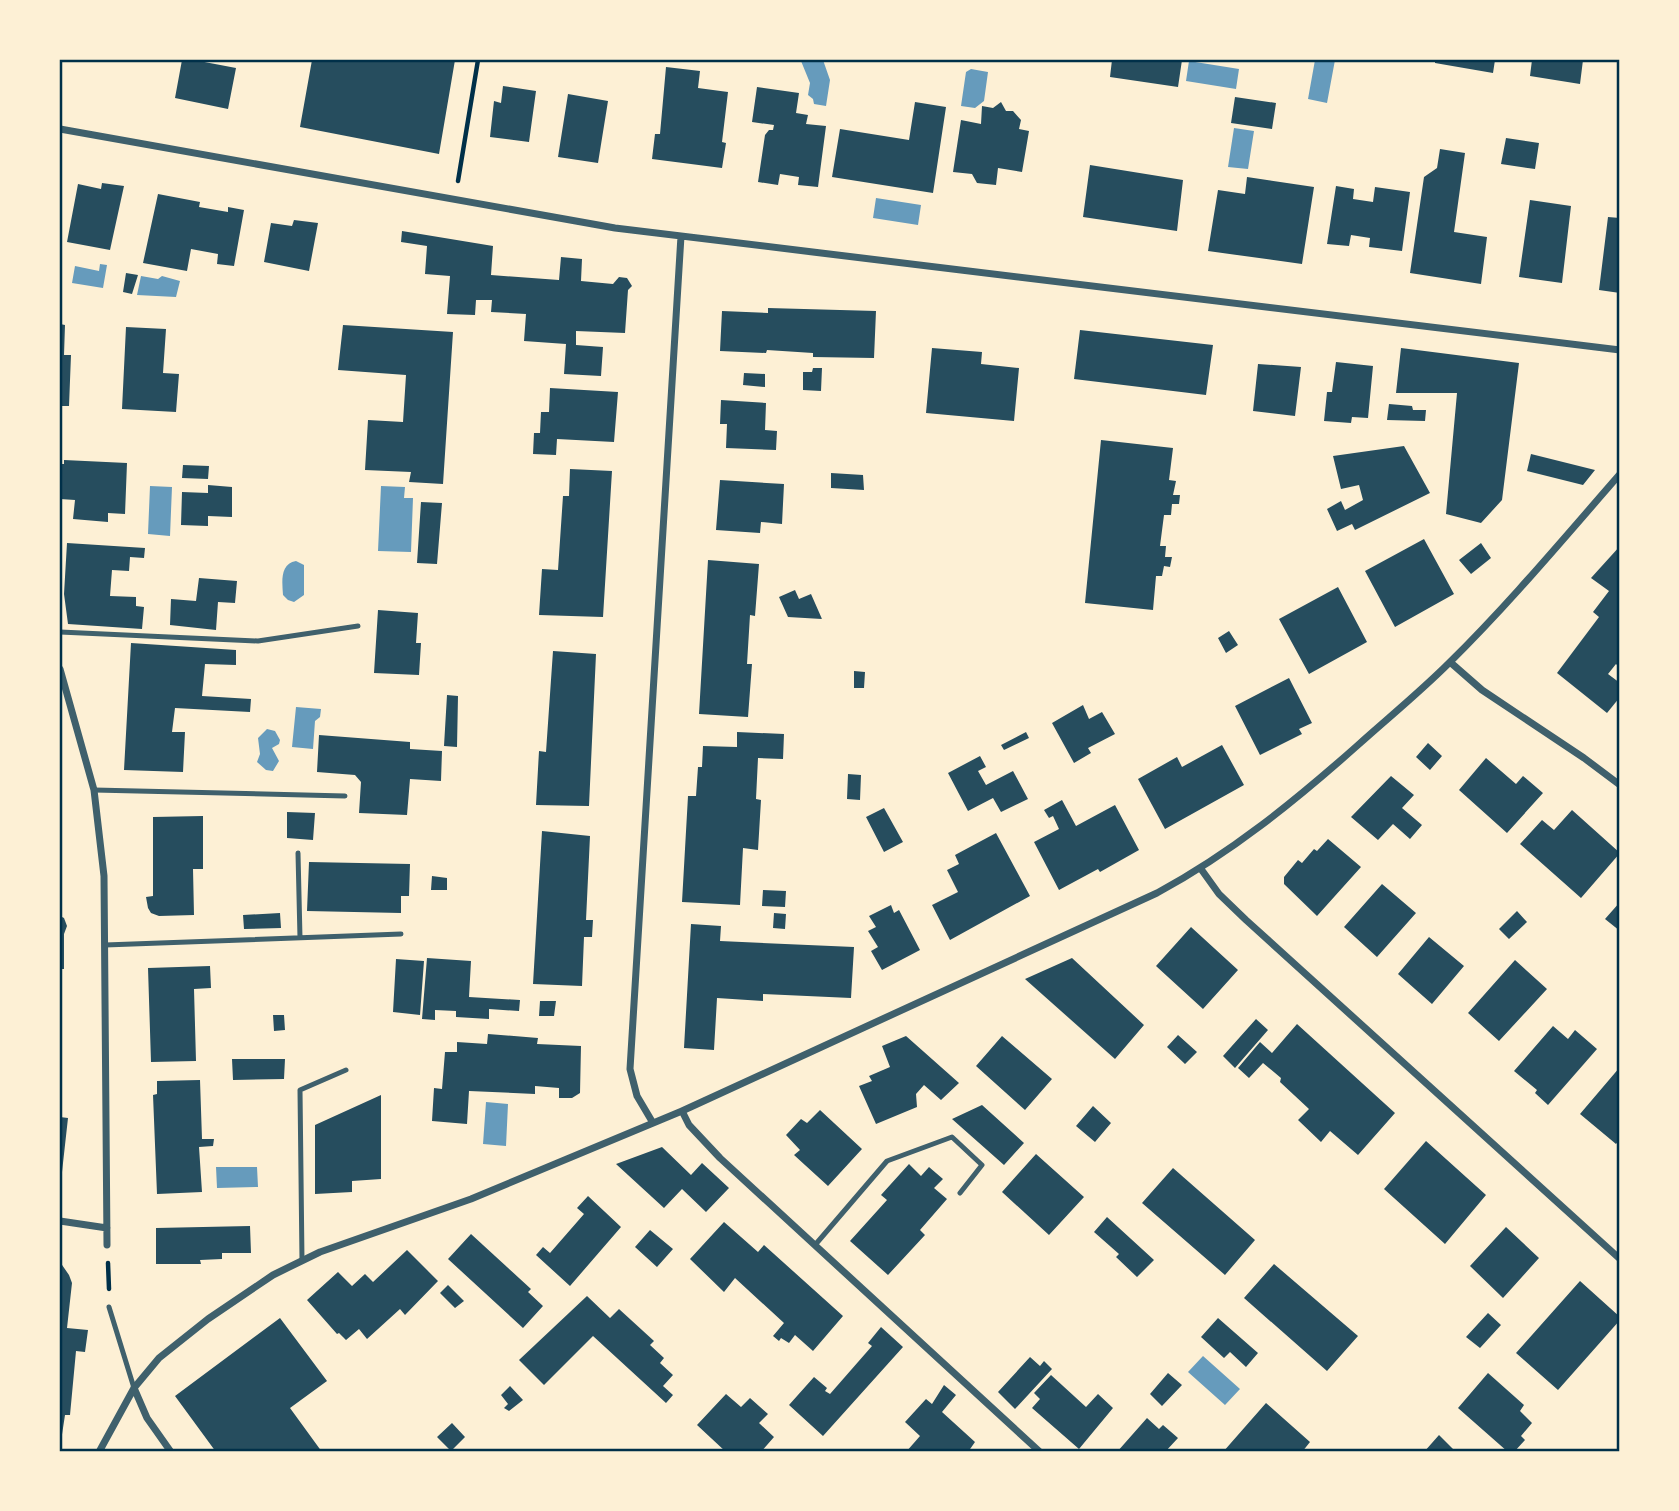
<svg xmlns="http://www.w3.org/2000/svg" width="1679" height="1511" font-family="Roboto,sans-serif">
	<rect width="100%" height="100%" fill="#fdf0d5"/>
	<path fill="#669bbc" d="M805 60H823L830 80 826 106 814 104 813 99 808 95 810 83 801 61Z
		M1315 60H1335L1327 103 1308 99Z
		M1189 61 1239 69 1236 89 1186 81Z
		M971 69 988 72 984 101 975 108 961 106 966 72Z
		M1234 128 1254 131 1248 169 1228 167Z
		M876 198 921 205 918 225 873 218Z
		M100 264 107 265 103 288 72 283 75 266 99 271Z
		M141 276 158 279 162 276 180 281 176 297 137 295Z
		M150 486 172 487 170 536 148 534Z
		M381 486 405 487 404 498H413L411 552 378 551Z
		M296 561 304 565V595L294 602 288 600 283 595C282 581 280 564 296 561Z
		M296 707 321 709 320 717 315 721 313 749 292 747Z
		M267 729 275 731 280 740 279 744 272 748 279 761 273 771 266 770 257 762 260 754 258 738Z
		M486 1102 508 1104 506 1146 483 1144Z
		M216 1167H257L258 1187 217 1188Z
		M1203 1356 1240 1389 1225 1405 1188 1372Z"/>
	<path fill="#264d5e" d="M182 60H194L236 68 228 109 175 98Z
		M312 60H455L439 154 300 127Z
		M1112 60H1182L1178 87 1110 77Z
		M1435 60H1495L1493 73 1435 63Z
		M1532 60H1583L1580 84 1530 76Z
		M666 67 700 71 698 88 728 92 722 142 726 143 722 168 652 159 655 134H660Z
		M503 86 536 91 529 142 490 137 494 101 501 103Z
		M757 87 799 93 796 113 808 115 806 124 826 126 818 187 798 185 799 177 780 174 778 185 758 182 765 135 769 130H773L774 125 752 122Z
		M568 94 608 101 598 163 558 157Z
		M1235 97 1276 103 1272 129 1231 123Z
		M915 102 946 107 933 193 832 177 840 129 909 140Z
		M1001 102 1006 111H1013L1021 120 1019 129 1029 131 1022 172 998 168 996 185 977 183 972 174 953 172 961 120 981 124 982 106 993 108Z
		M1506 138 1539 143 1535 169 1501 164Z
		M1440 149 1465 153 1454 232 1487 237 1481 284 1410 273 1424 177 1437 168Z
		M1090 165 1183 180 1177 231 1083 217Z
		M1247 177 1314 187 1302 264 1208 251 1218 190 1245 194Z
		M102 183 124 186 110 250 67 242 78 184 101 189Z
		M1336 186 1354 189 1353 199 1373 202 1375 187 1410 192 1402 251 1369 247 1370 238 1351 235 1349 246 1327 244Z
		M158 194 200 202 199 207 228 212V207L244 210 234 266 217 264 218 254 191 249 187 271 143 263Z
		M1530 200 1571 206 1562 283 1519 277Z
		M1608 217 1620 218V293L1599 290Z
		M294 220 318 223 309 271 264 262 271 223 292 226Z
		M402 231 493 246 491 275 559 280 561 257 582 259 581 281 613 284 619 277 627 278 632 286 628 290 625 333 576 331V345L603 347 601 376 564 374 566 344 524 341 526 314 491 312 492 300H476L475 315 447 314 450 276 425 274 427 246 401 242Z
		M126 273 138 275 132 294 123 292Z
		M768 308 876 311 874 358 813 357V353L767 350 766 353 720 351 722 311 768 313Z
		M60 324 65 325 64 355H71L69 406H60Z
		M343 325 453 332 443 484 409 482 411 472 365 470 368 420 403 422 406 375 338 370Z
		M126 327 166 329 163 373 179 374 176 412 122 409Z
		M1080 330 1213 345 1206 395 1074 379Z
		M932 348 982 352 981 364 1019 368 1014 421 926 413Z
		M1401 348 1519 363 1502 500 1481 523 1446 514 1457 393H1396Z
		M1336 362 1373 366 1368 418 1352 417 1351 423 1324 421 1327 392H1332Z
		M1258 364 1301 367 1295 416 1253 411Z
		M813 368H822L821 391 803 390V372H812Z
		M744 373 765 374V387L743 385Z
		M550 388 618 392 614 442 557 439 556 455 533 454 534 433H540L541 412H549Z
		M721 400 766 403 765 430 777 431 776 450 726 448 727 424H720Z
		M1389 404 1412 406 1413 410H1426L1425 421 1387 420Z
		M1101 440 1173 448 1169 480 1176 481 1173 495H1180L1179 504H1172L1171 515H1164L1160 546H1166L1165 557H1172L1170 567 1164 566 1162 576H1156L1153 610 1085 603Z
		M1404 446 1430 493 1355 530 1352 524 1337 531 1327 509 1341 501 1345 510 1363 500 1359 485 1341 489 1333 456Z
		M1531 454 1595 470 1583 485 1527 471Z
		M64 460 127 463 125 514 108 513V522L73 519 75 500 60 499 61 464H64Z
		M183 465 209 466 208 479 182 478Z
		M570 469 612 471 603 617 539 615 542 569 558 570 563 496H569Z
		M831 473 863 475 864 490 831 488Z
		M720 480 784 484 782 524 761 522 760 533 716 530Z
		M208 485 232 487V517L208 516V526L181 525 182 492 208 493Z
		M421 502 442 503 437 564 417 563Z
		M1424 539 1454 594 1395 627 1365 571Z
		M67 543 145 548 144 558 130 557 129 571 112 570 110 596 136 597V606L144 607 142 629 68 624 64 594Z
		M1481 543 1491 558 1471 574 1459 560Z
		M1620 546V668L1616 664 1608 674 1620 683V697L1607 713 1557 673 1599 617 1593 612 1609 591 1591 578Z
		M708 560 759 564 755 616 750 615 747 664H752L748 717 699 714Z
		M199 578 237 581 235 603 218 602 216 630 170 625 171 599 196 601Z
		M1338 587 1367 642 1309 674 1279 619Z
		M795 590 799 599 811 594 822 619 788 617 779 597Z
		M378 610 418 613 416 643H421L419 675 374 673Z
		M1229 631 1238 645 1226 653 1218 638Z
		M131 643 236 650V665L205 664 202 696 251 699 250 712 175 708 172 732H185L183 772 124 770Z
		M553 651 596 654 589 806 536 805 539 751 546 752Z
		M854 671 865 672 864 688H854Z
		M1289 678 1312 723 1299 729 1302 734 1260 755 1235 706Z
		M447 695 458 696 457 747 444 746Z
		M1083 705 1089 719 1102 712 1115 734 1088 748 1091 753 1074 763 1052 723Z
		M737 732 784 734 783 759 758 758 756 799 761 800 758 850 743 848 740 905 682 902 688 796H696L698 767H702L703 746 737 747Z
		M1026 732 1029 738 1004 750 1001 745Z
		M319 735 410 742V749L442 751 441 781 410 779 407 815 359 813 361 782 355 775 317 772Z
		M1428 743 1442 756 1430 770 1416 757Z
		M1222 745 1244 785 1165 829 1138 779 1177 757 1182 767Z
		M980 756 986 767 978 771 986 785 1013 771 1028 799 1001 812 993 798 968 811 948 773Z
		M1486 758 1516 784 1523 776 1543 793 1507 833 1459 790Z
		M848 774 861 775 860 800 847 799Z
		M1391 776 1414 795 1402 808 1422 825 1410 839 1393 824 1378 840 1351 817Z
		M1062 800 1076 826 1115 805 1139 850 1100 872 1098 869 1059 890 1034 842 1059 829 1053 816 1049 818 1044 810Z
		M884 808 903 842 884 852 866 817Z
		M1572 810 1620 853 1581 898 1520 844 1542 820 1554 830Z
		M287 812 315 813 313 840 287 838Z
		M203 816V869H193L194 915 159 916 151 913 148 908 146 897 153 896V817Z
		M542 831 590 836 586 920H593L592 937H584L582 986 533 984Z
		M996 833 1030 896 950 940 932 905 958 892 947 870 959 864 955 855Z
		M1328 839 1361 867 1317 916 1284 884V877L1298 860 1302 863 1314 849 1317 851Z
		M309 862 410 864 409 896H401V913L307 911Z
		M432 876 447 878V890H431Z
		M1382 884 1416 913 1377 957 1344 927Z
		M763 890 786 891 785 907 762 906Z
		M1620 902V931L1605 919Z
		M891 905 894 913 899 910 920 950 882 970 871 951 878 947 868 931 876 927 869 916Z
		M1517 911 1527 922 1509 939 1499 929Z
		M280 913 281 928 244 929 243 915Z
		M774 913 786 914 785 929 773 928Z
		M60 916 64 918 67 926 64 934V969H60Z
		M691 924 721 926 720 941 854 947 851 998 763 994V1001L717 998 714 1050 684 1048Z
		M1191 927 1238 970 1203 1009 1156 966Z
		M1429 937 1464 966 1432 1004 1398 974Z
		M427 958 471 961 469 997 520 1000 519 1011 489 1009V1019L456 1017V1011L435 1010V1020L422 1019Z
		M1072 958 1144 1025 1115 1059 1025 979Z
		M396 959 424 961 420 1015 393 1012Z
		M1515 960 1547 989 1499 1041 1468 1013Z
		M210 966 211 988 194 989 196 1061 151 1062 148 968Z
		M540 1001H556L554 1016H539Z
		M273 1015H284L285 1030 274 1031Z
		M1256 1019 1268 1030 1235 1068 1223 1056Z
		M1297 1024 1395 1113 1358 1155 1330 1131 1321 1142 1298 1120 1309 1109 1280 1082 1281 1078 1263 1063 1249 1078 1238 1068 1260 1042 1272 1053Z
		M1553 1026 1568 1039 1575 1030 1597 1049 1548 1105 1535 1093 1537 1090 1514 1071Z
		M488 1034 538 1038 537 1044 581 1046 580 1093 572 1098H559V1088L535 1086V1094L469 1091 467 1124 432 1121 434 1088 442 1089 445 1052H457V1042L487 1044Z
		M1178 1035 1197 1052 1185 1064 1167 1047Z
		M906 1036 959 1083 941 1100 924 1085 916 1094 917 1107 876 1124 859 1086 872 1081 869 1076 890 1067 882 1046Z
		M1002 1036 1052 1079 1025 1110 976 1066Z
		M232 1059H285L284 1079 233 1080Z
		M1620 1067V1139L1616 1144 1580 1114Z
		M200 1080 202 1139H214L213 1146 199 1147 202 1192 157 1194 153 1095 157 1094V1081Z
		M381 1095V1179L352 1181V1192L315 1194V1125Z
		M982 1105 1024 1143 1004 1165 952 1119Z
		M1093 1106 1111 1123 1095 1142 1076 1126Z
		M820 1110 862 1149 828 1186 794 1155 800 1150 786 1135 801 1119 807 1123Z
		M60 1117 68 1118 62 1172H60Z
		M1426 1141 1486 1195 1445 1244 1384 1189Z
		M662 1147 691 1175 702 1163 729 1188 706 1212 682 1189 664 1208 616 1164Z
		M1036 1154 1084 1197 1049 1235 1002 1192Z
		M909 1164 921 1176 929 1167 943 1179 934 1188 947 1199 920 1230 925 1235 888 1275 850 1241 887 1200 881 1195Z
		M1173 1168 1255 1240 1225 1275 1142 1203Z
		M588 1196 621 1227 570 1286 536 1255 543 1247 550 1253 584 1214 577 1208Z
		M1107 1217 1154 1260 1137 1277 1116 1257 1119 1254 1094 1232Z
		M724 1222 758 1252 764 1245 843 1316 813 1351 795 1335 789 1343 781 1338 779 1341 773 1336 784 1323 735 1278 724 1292 690 1259Z
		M250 1226 251 1253H222V1259L200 1260 201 1264H156V1228Z
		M1506 1227 1539 1258 1503 1298 1470 1266Z
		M650 1230 673 1249 657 1267 635 1247Z
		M471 1234 531 1289 528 1292 543 1306 523 1328 448 1259Z
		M407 1250 438 1281 405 1315 400 1309 367 1339 359 1329 346 1340 339 1333 337 1334 307 1300 338 1272 352 1286 365 1274 373 1282Z
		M60 1262 69 1275 72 1283 67 1328 88 1330 85 1352 76 1351 70 1415H65L61 1441Z
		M1274 1264 1358 1336 1327 1371 1244 1298Z
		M1580 1281 1620 1317V1320L1558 1390 1516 1353Z
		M448 1285 464 1301 455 1308 440 1293Z
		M587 1296 610 1318 619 1309 654 1341 650 1345 664 1358 660 1363 673 1375 663 1386 673 1395 666 1403 593 1336 544 1385 519 1360Z
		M1488 1313 1501 1325 1480 1348 1466 1337Z
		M280 1318 327 1381 290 1408 322 1452H216L175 1396Z
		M1218 1318 1258 1353 1246 1367 1230 1352 1224 1358 1201 1337Z
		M881 1327 903 1347 823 1436 789 1405 814 1377 827 1388 825 1391 830 1394 872 1346 868 1343Z
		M1030 1357 1040 1366 1044 1361 1052 1369 1015 1409 998 1392Z
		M1168 1373 1182 1385 1162 1406 1150 1394Z
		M1488 1373 1524 1405 1520 1411 1532 1423 1521 1436 1525 1440 1514 1452H1508L1458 1408Z
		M1051 1375 1086 1407 1098 1394 1113 1408 1079 1449 1032 1408 1040 1399 1034 1393Z
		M944 1385 956 1395 942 1412 975 1442 968 1452H906L920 1436 905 1422 926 1399 932 1404Z
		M510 1386 523 1400 509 1411 504 1408 508 1404 501 1395Z
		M726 1394 741 1407 750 1398 768 1414 759 1423 774 1437 761 1452H726L697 1425Z
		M1266 1403 1310 1442 1302 1452H1223Z
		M1147 1418 1159 1429 1163 1425 1178 1438 1165 1452H1117Z
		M452 1423 465 1437 451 1451 437 1437Z
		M1439 1435 1456 1452H1424Z"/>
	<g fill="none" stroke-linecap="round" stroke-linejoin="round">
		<path stroke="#003049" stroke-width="4.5" d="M458 181 478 60
			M108 1263 109 1289"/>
		<path stroke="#3f606c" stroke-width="5" d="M60 632 258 641 358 626
			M94 790 345 796
			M298 853 300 938
			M105 945 401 934
			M815 1245 887 1161 952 1137 982 1165 960 1193
			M302 1261 300 1090 346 1070
			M109 1307 134 1388"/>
		<path stroke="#3f606c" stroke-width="7" d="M60 129 615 228 1620 350
			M1450 662 1482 690 1584 758 1620 785
			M60 669 94 790 104 876 107 1245
			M1201 869 1219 894 1246 920 1620 1259
			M682 1111 689 1125 720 1158 1040 1452
			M653 1123 637 1096 630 1069 681 236
			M60 1221 107 1228
			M134 1388 147 1418 171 1452
			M99 1452 134 1388 159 1358 208 1319 273 1275 320 1252 471 1199 682 1111 1157 893C1231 853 1295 801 1358 745 1388 718 1420 692 1449 663 1509 604 1564 538 1620 474"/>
	</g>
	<rect width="1679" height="1511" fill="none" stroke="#fdf0d5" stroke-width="122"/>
	<rect x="61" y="61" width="1557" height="1389" fill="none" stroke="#003049" stroke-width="2.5"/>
</svg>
